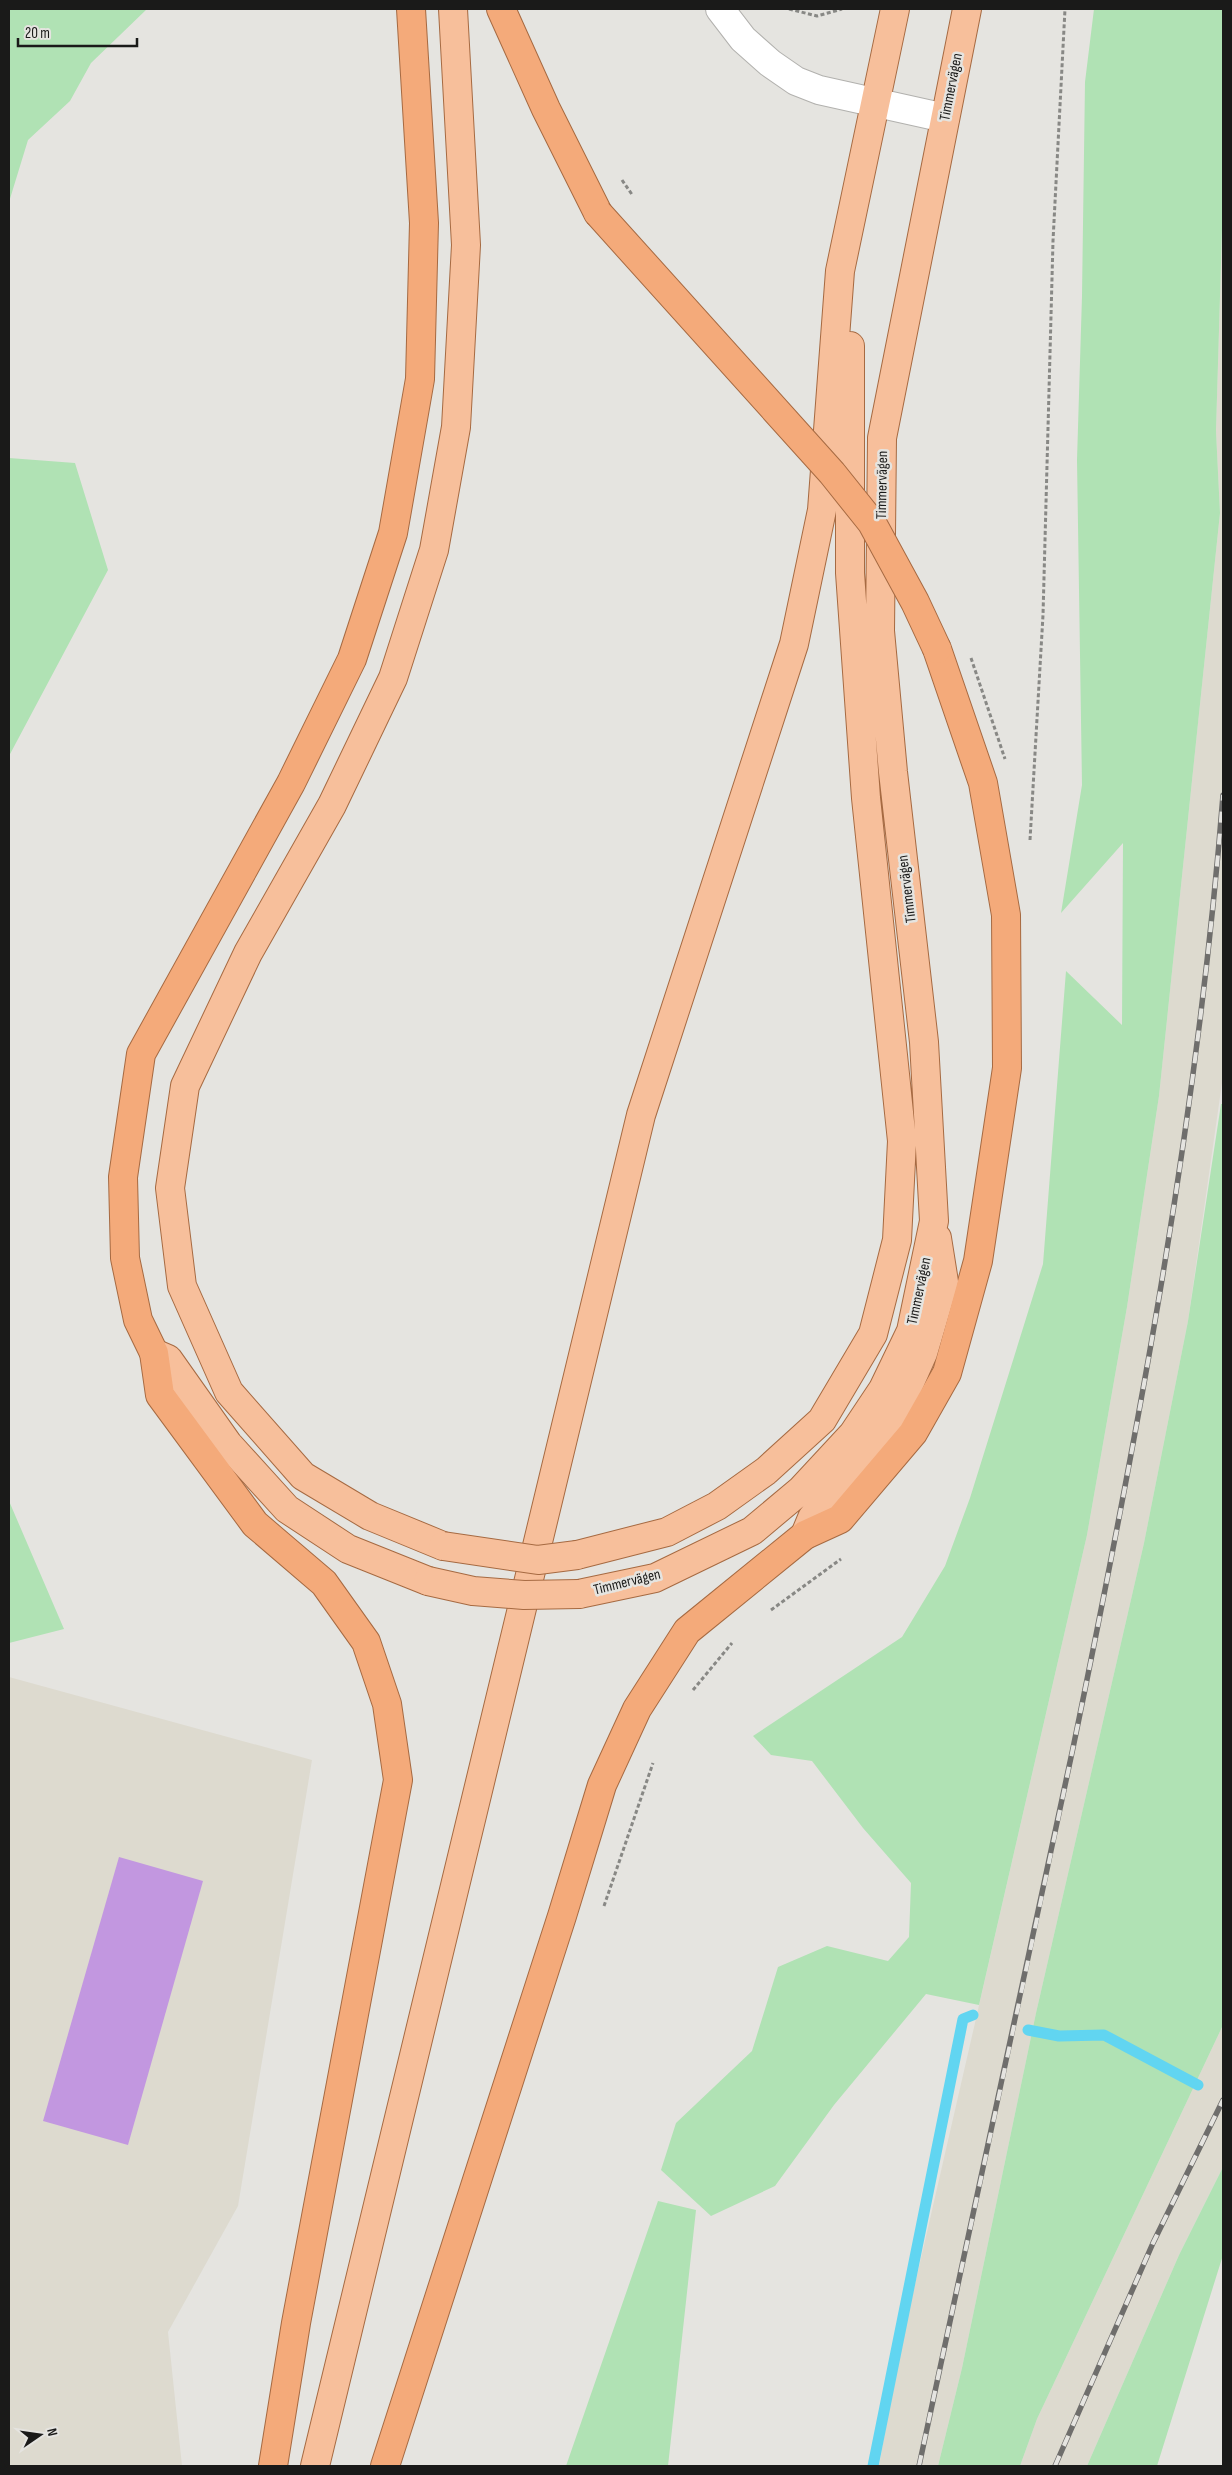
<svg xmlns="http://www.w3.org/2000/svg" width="1232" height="2475" font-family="'Sofia Sans Condensed',sans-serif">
	<rect width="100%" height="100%" fill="#e5e4e0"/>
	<path fill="#dddacf" d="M1223 196V1076L1188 1321 1144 1543 1036 2013 962 2368 938 2466H879L899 2354 1087 1535 1127 1307 1159 1096 1220 513 1216 431Z
		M9 1677 312 1760 238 2206 168 2332 182 2466H9Z
		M1223 2025V2167L1179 2255 1087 2466H1020L1037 2419Z"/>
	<path fill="#b0e2b4" d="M9 9H147L91 63 70 101 28 140 9 202Z
		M1094 9H1223V196L1216 431 1220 513 1159 1096 1127 1307 1087 1535 979 2005 926 1994 834 2105 775 2186 711 2216 661 2170 676 2123 752 2051 778 1967 827 1946 888 1961 909 1937 911 1883 863 1828 812 1761 771 1755 753 1736 902 1637 945 1566 970 1498 1043 1264 1066 971 1122 1025 1123 843 1061 913 1082 785 1077 460 1082 296 1085 82Z
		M9 458 75 463 108 570 9 756Z
		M1221 1104H1223V2025L1037 2419 1020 2466H938L962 2368 1036 2013 1144 1543 1188 1321Z
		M9 1501 64 1629 9 1643Z
		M1223 2167V2255L1157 2466H1087L1179 2255Z
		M658 2201 696 2210 668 2466H566Z"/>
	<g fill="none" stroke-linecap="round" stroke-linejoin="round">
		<path stroke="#61d5f1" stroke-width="11" d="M1028 2030 1059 2036 1104 2035 1198 2085
			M873 2466 963 2019 973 2015"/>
	</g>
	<path fill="#c297e0" d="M119 1857 203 1881 128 2145 43 2121Z"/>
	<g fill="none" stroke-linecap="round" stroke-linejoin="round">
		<g stroke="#b2b1ae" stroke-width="30">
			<path id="minor" d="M720 9 743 39 770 63 796 81 819 90 945 118"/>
		</g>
		<g stroke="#a66a42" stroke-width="30">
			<path id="primary" d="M154 1353 168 1359 228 1444 287 1509 348 1549 428 1581
				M805 1535 812 1518 894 1418 923 1353 944 1282 937 1238
				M443 1546 370 1516 303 1476 229 1392 182 1286 170 1188 185 1086 248 953 332 805 393 678 434 550 456 427 466 245 453 9
				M577 1555 667 1532 717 1506 766 1471 822 1420 873 1334 897 1240 902 1141 866 798 850 573V346
				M579 1594 655 1578 752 1531 801 1490 853 1434 883 1389 911 1331 934 1221 924 1042 893 772 880 631 882 438 967 9
				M315 2466 641 1115 794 644 822 510 840 271 895 9"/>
		</g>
		<g stroke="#a66a42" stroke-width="30">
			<path id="trunk" d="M501 9 546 109 598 213
				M273 2466 296 2323 398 1780 387 1704 366 1642 324 1583 255 1524 160 1395 154 1353 138 1320 125 1258 123 1177 141 1054 291 783 352 659 393 533 420 379 424 223 411 9
				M385 2466 562 1916 602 1785 637 1709 687 1631 805 1535 840 1519 913 1433 947 1373 978 1261 1007 1068 1006 915 983 783 937 649"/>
		</g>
		<path stroke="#888885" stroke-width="3" stroke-dasharray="4 2.5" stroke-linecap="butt" d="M789 9 817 16 842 9
			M1030 840 1043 615 1053 241 1065 9
			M771 1610 841 1559
			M693 1690 732 1643
			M604 1906 653 1763"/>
		<use href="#minor" stroke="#fff" stroke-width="28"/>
		<use href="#primary" stroke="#f7bf9b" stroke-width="28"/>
		<use href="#trunk" stroke="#f4aa7a" stroke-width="28"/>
		<g stroke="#6f6e6c" stroke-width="5.5">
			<path id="rail" d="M919 2466C970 2227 1023 1988 1073 1748 1138 1433 1198 1116 1223 795
				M1055 2466 1153 2243 1223 2100"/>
		</g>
		<use href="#rail" stroke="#e5e4e0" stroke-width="4" stroke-dasharray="11" stroke-linecap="butt"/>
		<g stroke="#a66a42" stroke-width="30" stroke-linecap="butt">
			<path id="primary-bridge" d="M443 1546 538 1560 577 1555
				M428 1581 473 1591 524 1595 579 1594"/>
		</g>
		<g stroke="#a66a42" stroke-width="30" stroke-linecap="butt">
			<path id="trunk-bridge" d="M598 213 832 473 872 523 915 602 937 649"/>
		</g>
		<path stroke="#888885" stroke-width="3" stroke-dasharray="4 2.5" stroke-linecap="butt" d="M622 180 633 196
			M971 658 1005 759"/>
		<use href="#primary-bridge" stroke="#f7bf9b" stroke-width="28"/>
		<use href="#trunk-bridge" stroke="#f4aa7a" stroke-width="28"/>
	</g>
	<g text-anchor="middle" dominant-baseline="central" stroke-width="5" stroke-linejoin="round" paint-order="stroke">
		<g font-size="15" fill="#1a1a19" stroke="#e5e4e0">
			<text transform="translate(951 87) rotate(-79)">Timmervägen</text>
			<text transform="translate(882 485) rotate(-89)">Timmervägen</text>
			<text transform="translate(907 889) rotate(-97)">Timmervägen</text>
			<text transform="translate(919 1291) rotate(-78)">Timmervägen</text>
			<text transform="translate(627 1582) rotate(-14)">Timmervägen</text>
		</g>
	</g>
	<rect width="1232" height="2475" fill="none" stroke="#1a1a19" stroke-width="20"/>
	<g transform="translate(40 2435) rotate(77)" stroke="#e5e4e0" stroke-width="4" paint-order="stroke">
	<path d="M0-4L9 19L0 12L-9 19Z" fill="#1a1a19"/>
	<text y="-8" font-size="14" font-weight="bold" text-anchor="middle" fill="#1a1a19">N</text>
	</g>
	<path d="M18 38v8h119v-8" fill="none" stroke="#1a1a19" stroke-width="2.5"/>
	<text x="25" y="38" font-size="15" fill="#1a1a19" stroke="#e5e4e0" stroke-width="4" paint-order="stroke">20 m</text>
</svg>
